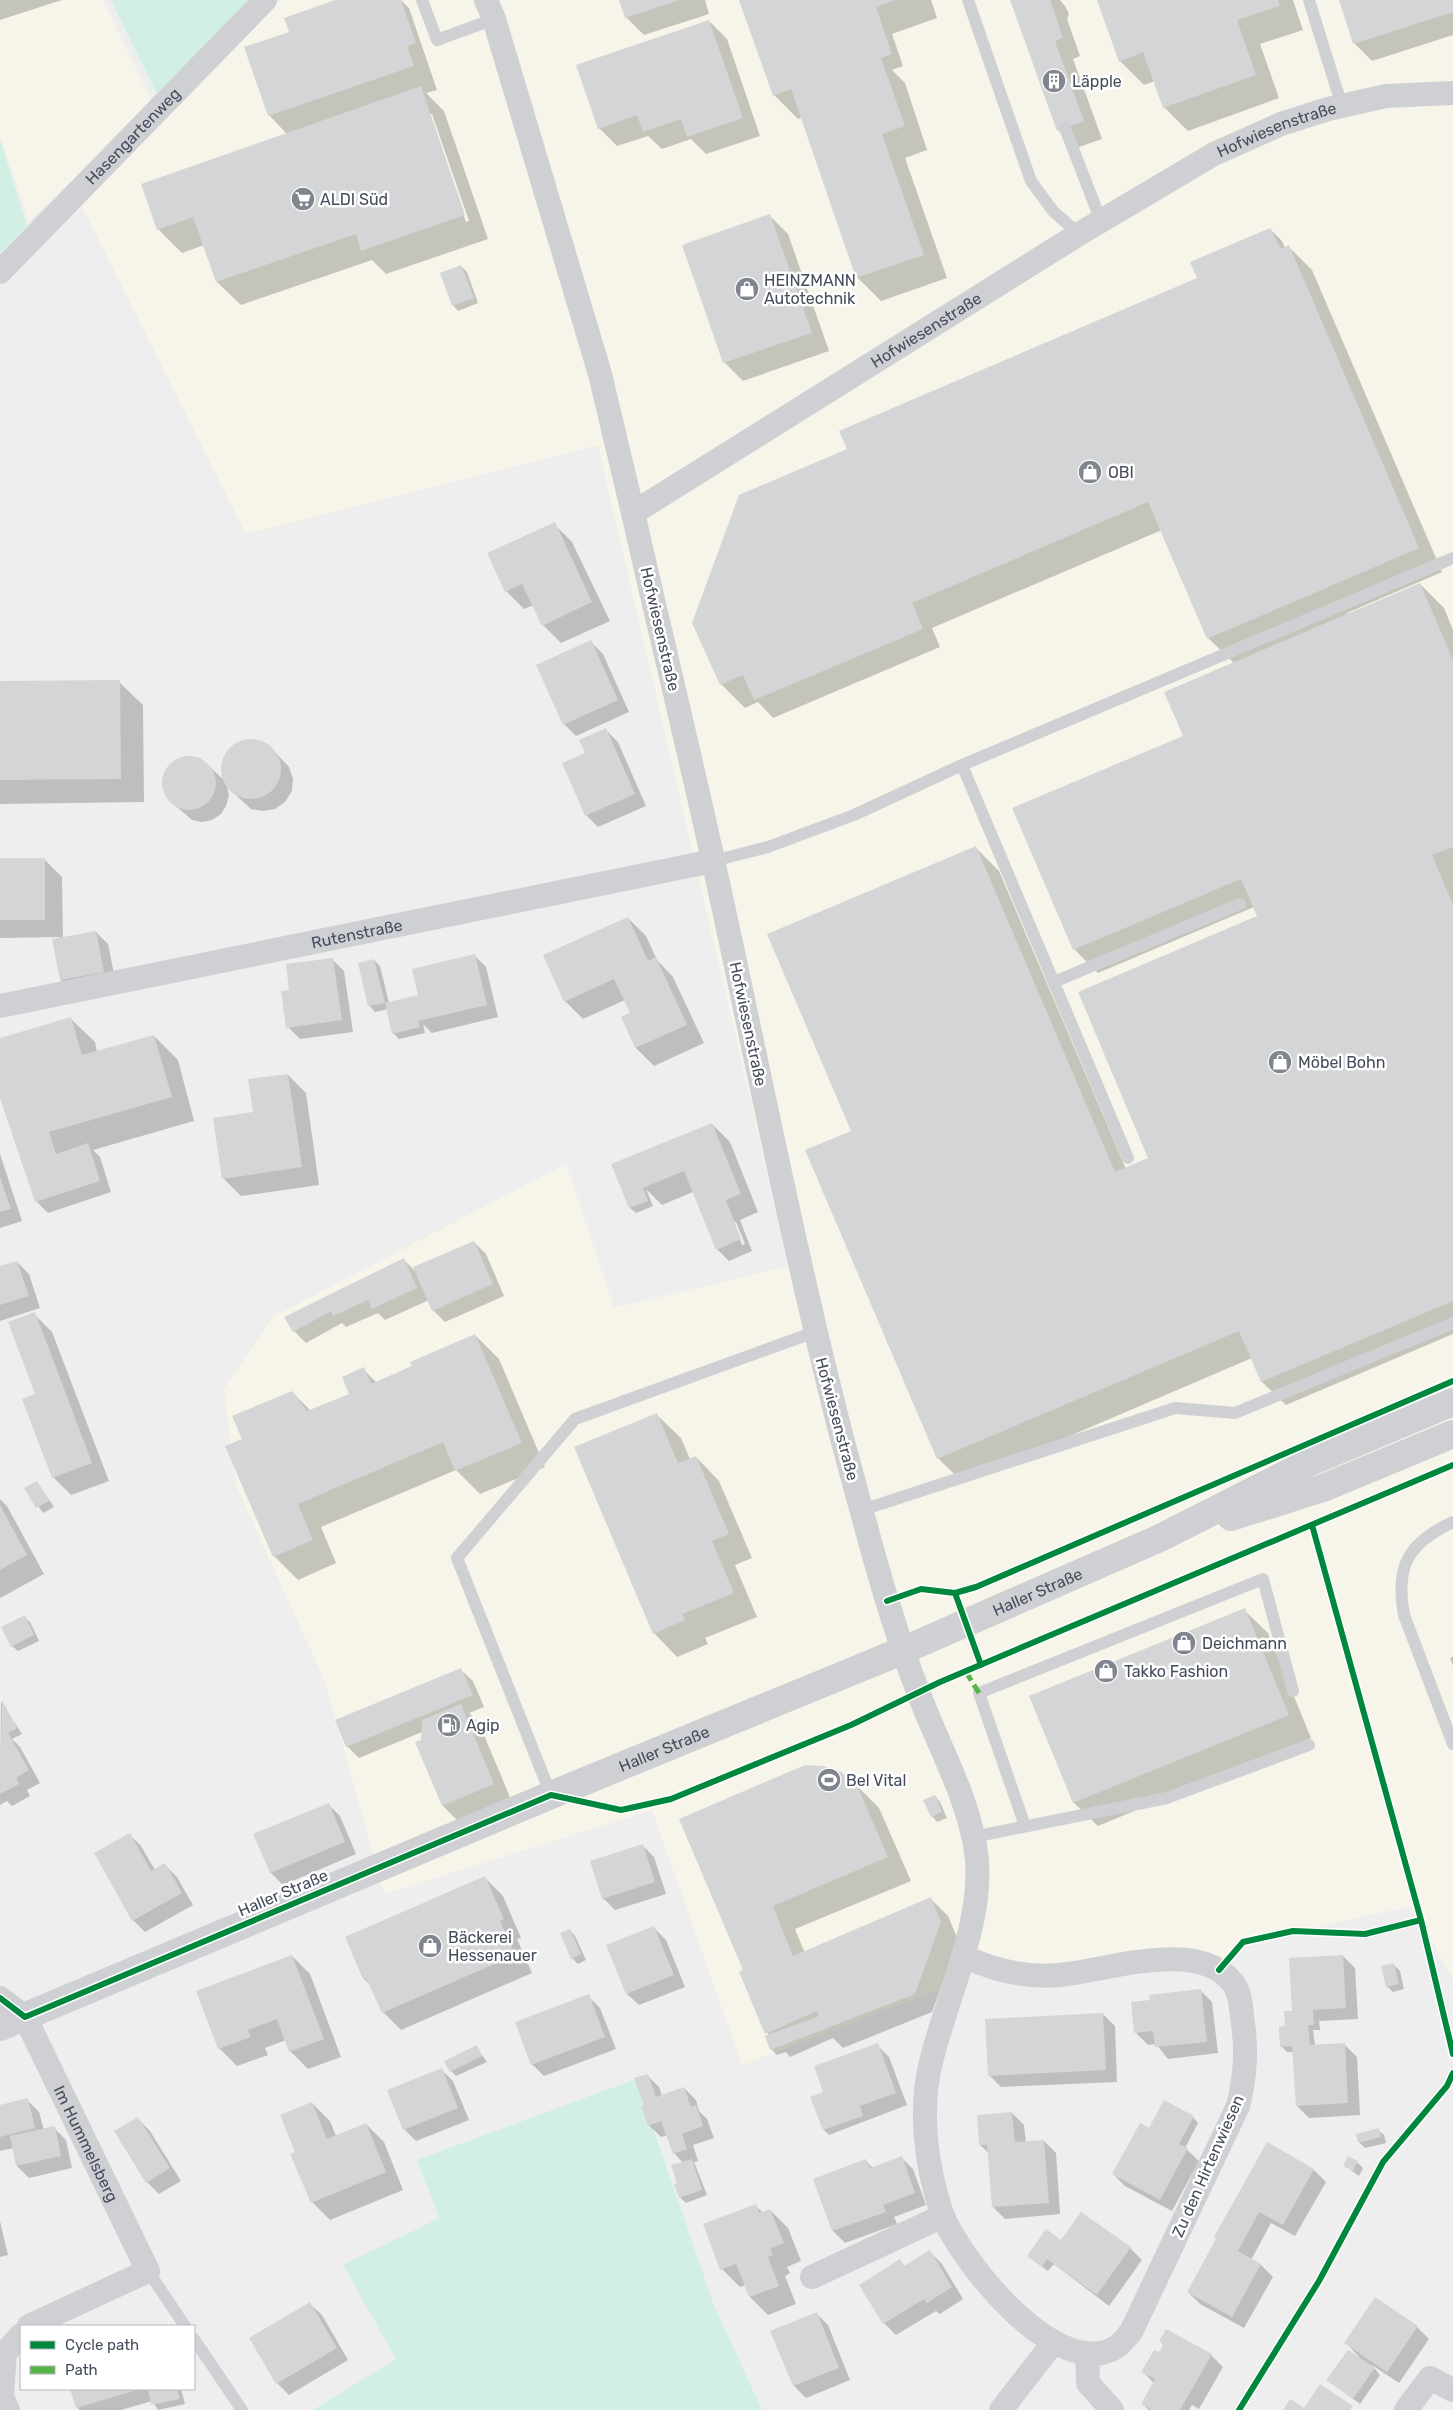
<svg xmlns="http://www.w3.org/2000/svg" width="1453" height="2410" font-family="Rubik,sans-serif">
	<rect width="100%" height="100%" fill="#efeeee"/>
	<path fill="#f7f5e9" d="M0 0H103L162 123 280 0H1453V1979L1412 1906 1243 1942 1219 1970 1198 1960 1058 1975 964 1956 954 1987 933 1992 742 2065 652 1810 384 1894 326 1684 236 1485 224 1389 273 1317 566 1164 614 1308 789 1266 598 445 246 534 70 182 29 221 0 136Z"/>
	<path fill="#d1f0e3" d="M111 0H249L157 94Z
		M0 140 27 226 0 253Z
		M636 2079 714 2305 762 2410H313L396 2359 343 2265 439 2218 417 2160Z"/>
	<path fill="#0003" fill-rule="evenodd" d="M0 0H62L0 20Z
		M339 0H401L409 8 437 90 426 93 444 111 488 239 386 274 372 260 241 305 217 282 204 245 182 253 158 229 287 134 269 115 290 33ZM429 114H432L469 221 466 222Z
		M620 0H705L709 14 644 35 626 17Z
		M741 0H931L937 18 892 34 903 66 892 70 905 83 927 150 905 158 947 278 881 301 857 277 802 117 798 119 774 95Z
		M1014 0H1060L1065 6 1069 14 1067 19 1080 56 1073 59 1102 139 1076 148 1058 130Z
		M1098 0H1293L1303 30 1260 44 1279 98 1188 131 1164 107 1155 81 1144 85 1120 61Z
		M1340 0H1453V35L1372 61 1354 43Z
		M709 21 727 39 760 136 706 154 691 139 662 149 648 136 617 146 599 128Z
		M770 216 788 234 829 351 743 381 725 363 684 246Z
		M1270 229 1282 241 1285 248 1289 247 1312 270 1442 572 1347 613 1348 615 1420 584 1444 608 1453 630V1334L1286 1405 1262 1382 1252 1358 962 1482 938 1458 852 1132 976 848 999 871 1126 1169 1150 1159 1258 917 1254 907 1098 973 1074 949 1184 737 1234 663 1208 638 1162 530 932 628 940 647 773 718 758 702 745 708 721 684 848 450 1199 278Z
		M461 266 467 272 478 303 458 311 453 305Z
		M554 524 572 542 610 621 561 643 543 625 534 605 524 609 506 591Z
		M591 642 603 654 629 712 576 736 564 724Z
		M119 682 143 705 144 802 0 804V683Z
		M606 730 618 742 646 806 598 827 586 815 587 754Z
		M245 740 257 741 269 746 289 767 293 779 292 791 285 802 275 809 263 811 251 809 227 787 229 795 226 806 221 814 212 820 202 822 192 820 170 801 165 793 163 783 165 772 171 764 179 758 190 756 200 758 223 779 222 766 226 754 234 745Z
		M44 859 62 877 63 939 96 932 108 944 116 983 73 992 61 980V937L0 938V860Z
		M628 918 646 936 657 960 673 977 704 1043 654 1066 636 1048 622 1017 631 1013 625 1000 583 1019 565 1001Z
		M474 955 486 967 498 1017 432 1033 423 1024 425 1033 399 1039 393 1033 388 1009 375 1012 370 1006 359 964 374 960 380 966 389 1003 420 996Z
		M332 959 344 971 353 1032 300 1039 288 1027 291 991Z
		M71 1019 95 1042 97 1052 154 1036 178 1060 194 1121 93 1150 100 1157 111 1192 48 1213 36 1201 0 1094V1040Z
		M288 1075 306 1093 319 1185 241 1196 223 1178Z
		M712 1124 730 1142 758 1212 740 1220 752 1251 729 1261 717 1249 693 1192 662 1205 646 1189 653 1206 636 1213 630 1208 613 1164ZM733 1222H736L745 1244 742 1245Z
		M0 1154 22 1221 0 1228Z
		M474 1242 486 1254 504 1296 445 1322 433 1310 429 1300 385 1320 378 1313 346 1327 342 1323 306 1343 294 1331 404 1260 417 1273Z
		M17 1262 29 1274 40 1308 0 1321V1268Z
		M34 1314 52 1332 109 1481 71 1495 53 1477Z
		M475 1335 499 1359 545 1467 480 1494 456 1470 321 1527 336 1563 298 1580 274 1556 244 1440 292 1392 311 1411 351 1394 363 1369 377 1383 414 1367Z
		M657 1415 681 1438 690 1459 696 1457 719 1481 752 1558 735 1565 757 1617 705 1638 708 1644 677 1657 654 1633Z
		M37 1482 54 1507 43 1513 26 1489Z
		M0 1499 7 1506 44 1574 0 1598Z
		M1244 1610 1268 1633 1311 1738 1098 1826 1074 1803 1031 1697Z
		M24 1617 30 1622 39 1641 18 1651 12 1646Z
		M1453 1657V1666L1450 1658Z
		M461 1670 473 1681 484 1707 469 1713 479 1723 512 1802 461 1824 443 1806 417 1743 422 1741V1732L359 1758 347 1746Z
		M1 1702 22 1734 12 1739 20 1747 40 1783 27 1790 30 1796 12 1806 7 1801 0 1805Z
		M855 1784 879 1808 911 1881 795 1929 805 1953 930 1898 948 1916 958 1940 932 2012 843 2048 833 2038 790 2057 786 2052 777 2055 771 2049 769 2036 745 1970 680 1819Z
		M935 1796 940 1802 947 1818 937 1822 932 1816Z
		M328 1804 340 1816 356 1854 283 1885 271 1873 255 1835Z
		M129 1834 141 1846 155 1870 165 1865 177 1877 193 1905 145 1932 133 1920Z
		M642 1845 654 1857 666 1894 615 1910 603 1898Z
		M485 1878 503 1896 521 1938 517 1939 532 1973 401 2030 383 2012 372 1986 364 1979Z
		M654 1928 666 1940 685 1987 639 2005 627 1994Z
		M570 1930 575 1936 586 1960 578 1964 572 1958Z
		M292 1956 310 1974 341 2057 308 2069 290 2051 286 2040 265 2048 268 2055 237 2066 219 2048Z
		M1343 1956 1355 1968 1358 2019 1319 2021 1320 2030H1313L1315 2046 1345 2045 1357 2057 1360 2115 1309 2118 1297 2106 1294 2052H1287L1281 2046 1286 2028 1295 2012Z
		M1394 1965 1400 1971 1404 1989 1393 1992 1387 1986Z
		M1200 1990 1212 2002 1218 2053 1168 2059 1156 2044 1148 2045 1136 2033Z
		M588 1996 600 2008 616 2049 544 2076 532 2064Z
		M1103 2014 1115 2026 1117 2082 1001 2087 989 2075Z
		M877 2045 889 2057 907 2105 829 2135 824 2130 823 2093Z
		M476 2047 487 2062 456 2076 451 2071Z
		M441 2069 453 2081 469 2120 416 2141 404 2129Z
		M647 2075 659 2087 662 2096 684 2088 696 2100 699 2111 707 2119 714 2138 693 2145 698 2161 694 2162 707 2195 686 2203 680 2197 679 2183 683 2163 674 2153 668 2135 661 2137 649 2125 645 2106Z
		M27 2100 39 2112 44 2130 54 2128 66 2140 72 2168 29 2178 17 2166 14 2148 0 2151V2106Z
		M312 2103 330 2121 336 2136 366 2124 384 2142 403 2190 330 2220 312 2202 297 2153Z
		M1012 2113 1024 2125 1026 2143 1044 2141 1056 2153 1060 2214 1005 2219 993 2207 989 2153 980 2145Z
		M1193 2117 1198 2123 1185 2148 1199 2161 1172 2211 1125 2186 1113 2174 1150 2129Z
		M138 2119 150 2131 181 2181 159 2194 147 2182 116 2132Z
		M1378 2130 1384 2135 1386 2143 1365 2148 1359 2142Z
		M1267 2144 1314 2170 1326 2182 1295 2236 1271 2223 1251 2260 1261 2265 1273 2277 1244 2328 1200 2304 1188 2292Z
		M901 2157 913 2169 926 2205 894 2217 897 2224 845 2243 833 2231 814 2179 866 2161 873 2168Z
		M1357 2162 1363 2168 1359 2176 1345 2166Z
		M755 2205 763 2213 770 2210 788 2228 801 2261 787 2267 790 2273 785 2276 796 2304 768 2315 750 2297 746 2285 740 2287 722 2269Z
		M0 2221 8 2255 0 2257Z
		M1061 2242 1130 2248 1142 2260 1109 2306 1054 2264 1048 2271 1034 2261Z
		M930 2252 942 2264 963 2299 940 2314 936 2311 896 2335 884 2323 861 2285 900 2261 905 2267Z
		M310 2304 322 2315 348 2360 289 2395 277 2383Z
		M816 2313 828 2325 850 2380 806 2398 794 2386 772 2331Z
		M1417 2327 1429 2339 1399 2383 1372 2365 1380 2375 1360 2404 1328 2380 1360 2358 1346 2343Z
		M1160 2341 1211 2355 1223 2367 1199 2409 1192 2405 1189 2410H1149L1142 2404 1154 2383 1143 2372 1164 2346Z
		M71 2389H181L185 2404 158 2410 152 2401 121 2410H79Z"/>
	<path fill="#d4d5d7" d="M335 0H401L416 43 407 46 414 66 268 116 244 47 289 32 284 18Z
		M619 0H679L625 18Z
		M739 0H896L876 7 892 54 881 58 905 126 882 134 924 255 856 278 791 89 773 96Z
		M1010 0H1050L1063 38 1055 41 1084 121 1057 131Z
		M1097 0H1278L1280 6 1237 20 1256 75 1163 108 1143 52 1119 62Z
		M1339 0H1453V12L1353 44Z
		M709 20 743 118 687 137 681 119 643 132 637 115 598 129 576 65Z
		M421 86 465 215 361 251 356 234 216 282 193 217 157 230 141 184Z
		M770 214 812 333 723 363 682 245Z
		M1270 228 1281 249 1289 245 1419 548 1207 639 1148 502 912 603 923 629 754 700 743 675 720 685 692 623 739 495 847 449 839 431 1197 278 1190 262Z
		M461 265 474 298 452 306 440 273Z
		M555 522 592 602 542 626 522 584 505 592 487 553Z
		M1420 583 1453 660V847L1432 855 1453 905V1301L1261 1382 1239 1331 937 1459 805 1150 851 1131 767 934 976 846 1115 1172 1148 1158 1078 992 1257 916 1241 879 1073 950 1012 808 1183 736 1164 692Z
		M591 640 618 700 563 725 536 665Z
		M120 680 121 779 0 780V681Z
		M606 728 635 794 585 816 562 763 585 753 579 740Z
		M221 769a30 30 0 1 1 60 0a30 30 0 1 1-60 0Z
		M162 783a27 27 0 1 1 54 0a27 27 0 1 1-54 0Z
		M0 858H45V920H0Z
		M628 917 648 961 656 957 687 1025 635 1048 621 1017 630 1013 614 979 564 1002 543 955Z
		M96 931 104 972 60 980 52 939Z
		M475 954 487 1005 418 1021 420 1027 392 1034 385 1003 418 995 412 969Z
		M333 958 342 1020 286 1028 281 991 289 990 286 964Z
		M374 959 385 1003 368 1006 358 963Z
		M71 1017 82 1055 154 1035 172 1097 49 1132 56 1154 88 1143 100 1181 35 1202 0 1098V1038Z
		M288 1074 302 1167 222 1179 213 1118 253 1112 248 1079Z
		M712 1123 741 1194 726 1200 741 1239 716 1250 684 1171 643 1188 648 1201 629 1208 611 1164Z
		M0 1177 11 1209 0 1212Z
		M474 1241 493 1284 432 1311 413 1267Z
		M404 1258 417 1288 372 1309 368 1300 333 1316 331 1311 293 1332 284 1317Z
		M17 1261 29 1296 0 1305V1266Z
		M35 1312 92 1463 52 1478 22 1399 35 1394 8 1322Z
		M475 1334 522 1443 455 1471 443 1442 298 1504 313 1540 273 1557 225 1446 242 1439 232 1416 292 1391 307 1411 349 1394 342 1377 364 1367 371 1384 412 1366 410 1362Z
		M657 1413 678 1463 696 1456 729 1534 712 1541 734 1593 682 1614 685 1620 653 1634 574 1447Z
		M37 1481 49 1501 36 1508 24 1488Z
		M0 1505 27 1555 0 1570Z
		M1245 1608 1289 1715 1073 1803 1029 1696Z
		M25 1615 34 1635 11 1647 1 1627Z
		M461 1668 473 1695 346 1747 335 1720Z
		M2 1700 17 1728 8 1733 29 1770 16 1778 19 1784 0 1794Z
		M461 1704 494 1784 442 1806 415 1742 421 1740 422 1720Z
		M805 1765 823 1766 841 1772 856 1783 888 1857 773 1906 793 1956 931 1897 941 1922 915 1994 770 2050 765 2036 819 2016 817 2011 765 2034 739 1972 743 1970 679 1819Z
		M935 1795 942 1812 931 1817 923 1800Z
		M329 1803 345 1842 270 1873 253 1834Z
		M130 1833 151 1871 165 1863 182 1893 132 1921 94 1853Z
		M643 1844 655 1882 602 1899 590 1861Z
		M485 1876 504 1919 500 1921 515 1955 382 2013 366 1978 363 1979 345 1937Z
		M654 1926 674 1975 626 1994 606 1945Z
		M570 1929 581 1954 571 1959 560 1933Z
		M292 1955 324 2039 289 2052 277 2019 248 2030 251 2037 218 2049 196 1991Z
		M1343 1955 1346 2008 1313 2010 1314 2025H1308L1310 2045 1345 2043 1348 2103 1296 2106 1292 2046 1280 2047 1279 2027 1285 2026 1284 2011H1292L1289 1958Z
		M1394 1963 1399 1984 1386 1987 1381 1966Z
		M1201 1989 1207 2042 1155 2047 1153 2031 1134 2033 1131 2002 1150 2000 1149 1995Z
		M589 1994 605 2037 531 2065 515 2022Z
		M1103 2013 1106 2070 988 2076 985 2019Z
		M878 2043 896 2093 860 2106 863 2116 823 2130 810 2097 823 2092 814 2066Z
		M477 2045 482 2056 450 2072 444 2061Z
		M442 2068 458 2108 403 2130 387 2090Z
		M648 2074 656 2097 684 2087 691 2107 696 2105 703 2126 682 2134 687 2149 673 2154 661 2121 648 2126 641 2106 644 2105 634 2078Z
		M28 2098 35 2128 0 2137V2105Z
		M1164 2100 1194 2116 1179 2144 1188 2148 1160 2200 1112 2174 1140 2123 1149 2128Z
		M312 2102 327 2139 366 2123 386 2172 311 2203 290 2154 295 2152 280 2115Z
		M1012 2112 1015 2142 1044 2140 1049 2203 992 2207 987 2145H979L977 2115Z
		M138 2117 170 2168 146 2183 114 2131Z
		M55 2126 61 2156 16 2166 10 2136Z
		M1379 2128 1381 2137 1358 2143 1356 2134Z
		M1267 2142 1314 2169 1283 2225 1259 2212 1238 2251 1261 2264 1232 2317 1187 2292 1216 2239 1214 2237Z
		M902 2156 915 2193 883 2205 886 2212 832 2231 813 2179 866 2159 870 2168Z
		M1348 2156 1358 2161 1353 2171 1343 2166Z
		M692 2159 702 2190 679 2198 674 2184 677 2183 671 2165Z
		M756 2204 759 2213 770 2209 784 2243 770 2249 773 2255 768 2257 779 2286 749 2297 736 2264 720 2270 703 2224Z
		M1081 2212 1131 2247 1097 2295 1047 2259 1042 2267 1027 2256 1046 2229 1061 2240Z
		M930 2250 952 2287 927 2303 924 2299 883 2324 859 2285 900 2259 904 2266Z
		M1375 2297 1418 2326 1387 2372 1344 2343Z
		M310 2302 337 2348 276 2384 249 2338Z
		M817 2312 839 2368 793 2386 770 2331Z
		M1166 2329 1212 2354 1180 2410H1152L1141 2404 1155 2379 1141 2372 1154 2350 1159 2352 1164 2344 1159 2341Z
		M1348 2350 1375 2368 1353 2399 1326 2380Z
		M1320 2384 1353 2406 1350 2410H1283L1290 2399 1304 2408Z
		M70 2389H140L76 2408Z
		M148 2389H177L180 2399 151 2405Z"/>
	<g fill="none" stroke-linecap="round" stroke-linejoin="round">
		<path stroke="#cfd0d4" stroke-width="12" d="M422 0 437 40 494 19
			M968 0 1031 181 1053 211 1079 234
			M1309 0 1342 106
			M1065 128 1101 221
			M962 765 1128 1158
			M713 861 768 847 854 815 962 765 1453 558
			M1054 982 1240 904
			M862 1510 1175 1408 1235 1413 1453 1323
			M1453 1522C1408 1543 1395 1566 1404 1615L1453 1744
			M551 1795 457 1558 575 1419 815 1332
			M1025 1826 979 1693 1263 1579 1293 1691
			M973 1837 1167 1798 1309 1745
			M148 2271 185 2326
			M194 2339 242 2410"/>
		<g stroke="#cfd0d4" stroke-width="24">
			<path d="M486 0 494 19 600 374 633 513"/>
			<path id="s1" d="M0 272 265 0"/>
			<path id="s2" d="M0 1006 713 861"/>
			<path id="s3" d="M963 1956C993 1970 1026 1978 1059 1975 1107 1971 1198 1937 1233 1983 1240 1992 1241 2005 1242 2016 1247 2049 1246 2073 1238 2106L1131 2332C1128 2335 1121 2344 1118 2346 1059 2386 958 2259 941 2211 926 2164 919 2110 931 2062 947 1995 988 1914 975 1845 965 1791 938 1745 919 1694 887 1612 866 1526 843 1442 794 1252 757 1060 715 869 689 750 660 632 633 513L1079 234 1214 154 1281 124 1328 109 1386 96 1453 93"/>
			<path id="s4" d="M0 1998 25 2017 148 2271 29 2326"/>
			<path d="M812 2277 943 2216"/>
			<path d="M1087 2353 1088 2383 1112 2410"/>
			<path d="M8 2410 2 2397 5 2353 21 2335"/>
			<path d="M1001 2410 1053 2343"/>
			<path d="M1406 2410 1430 2378 1453 2390"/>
		</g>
		<g stroke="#ced0d4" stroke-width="28">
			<path d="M1231 1517 1323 1488 1453 1434"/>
			<path id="s5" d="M0 2027 551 1795 904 1650 1160 1538 1310 1462 1453 1402"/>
		</g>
		<path stroke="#57b448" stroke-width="5" stroke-dasharray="10 5" stroke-linecap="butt" d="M966 1672 979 1693"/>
		<g stroke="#fff" stroke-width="9">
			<path id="cycleway" d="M1312 1525 1421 1920 1453 2054
				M955 1593 981 1665
				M887 1601 921 1589 955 1593 976 1587 1453 1381
				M1219 1970 1243 1942 1293 1931 1365 1934 1421 1920
				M0 1998 25 2017 551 1795 621 1810 671 1799 851 1725 940 1682 1453 1465
				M1239 2410 1319 2281 1383 2162 1447 2086 1453 2073"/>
		</g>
		<use href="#cycleway" stroke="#00873e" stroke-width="6"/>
	</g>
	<defs>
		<g id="building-disc" transform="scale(1.25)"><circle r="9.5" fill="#80858f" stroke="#fff"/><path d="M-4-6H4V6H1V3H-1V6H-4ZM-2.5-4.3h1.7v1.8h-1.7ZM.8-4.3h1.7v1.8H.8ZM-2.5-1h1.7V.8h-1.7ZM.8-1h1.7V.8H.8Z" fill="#fff"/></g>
		<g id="supermarket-disc" transform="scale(1.25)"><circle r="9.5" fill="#80858f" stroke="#fff"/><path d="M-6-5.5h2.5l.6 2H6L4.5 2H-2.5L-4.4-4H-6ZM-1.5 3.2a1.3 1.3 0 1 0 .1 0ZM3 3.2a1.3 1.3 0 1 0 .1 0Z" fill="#fff"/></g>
		<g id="shop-disc" transform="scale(1.25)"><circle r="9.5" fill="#80858f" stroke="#fff"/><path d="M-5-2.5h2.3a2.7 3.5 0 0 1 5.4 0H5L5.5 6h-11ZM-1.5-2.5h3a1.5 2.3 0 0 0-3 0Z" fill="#fff"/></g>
		<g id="fuel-disc" transform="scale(1.25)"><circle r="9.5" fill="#80858f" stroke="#fff"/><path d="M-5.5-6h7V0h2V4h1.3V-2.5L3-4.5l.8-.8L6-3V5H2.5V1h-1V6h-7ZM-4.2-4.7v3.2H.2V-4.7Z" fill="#fff"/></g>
		<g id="stadium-disc" transform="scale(1.25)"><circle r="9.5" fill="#80858f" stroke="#fff"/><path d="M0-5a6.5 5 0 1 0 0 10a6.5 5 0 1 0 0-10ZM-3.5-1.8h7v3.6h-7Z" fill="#fff"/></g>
	</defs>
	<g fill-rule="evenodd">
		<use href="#building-disc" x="1054" y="81"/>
		<use href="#supermarket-disc" x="303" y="199"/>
		<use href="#shop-disc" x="747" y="289"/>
		<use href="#shop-disc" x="1090" y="472"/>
		<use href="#shop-disc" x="1280" y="1062"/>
		<use href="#shop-disc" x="1184" y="1643"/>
		<use href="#shop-disc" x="1106" y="1671"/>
		<use href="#fuel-disc" x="449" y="1725"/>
		<use href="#stadium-disc" x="829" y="1780"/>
		<use href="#shop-disc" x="430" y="1946"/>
	</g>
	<g text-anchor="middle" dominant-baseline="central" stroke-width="5" stroke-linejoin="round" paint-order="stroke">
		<g font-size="16" fill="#454c5c" stroke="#fff" text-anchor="start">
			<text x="1072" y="81">Läpple</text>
			<text x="320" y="199">ALDI Süd</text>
			<text x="764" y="280">HEINZMANN<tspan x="764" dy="18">Autotechnik</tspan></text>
			<text x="1108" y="472">OBI</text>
			<text x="1298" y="1062">Möbel Bohn</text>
			<text x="1202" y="1643">Deichmann</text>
			<text x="1124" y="1671">Takko Fashion</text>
			<text x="466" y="1725">Agip</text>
			<text x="846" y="1780">Bel Vital</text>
			<text x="448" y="1937">Bäckerei<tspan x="448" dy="18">Hessenauer</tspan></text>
		</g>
		<g font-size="16" fill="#454c5c" stroke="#fff">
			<text stroke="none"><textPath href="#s3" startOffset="3421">Hofwiesenstraße</textPath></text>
			<text stroke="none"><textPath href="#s1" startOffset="190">Hasengartenweg</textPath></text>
			<text stroke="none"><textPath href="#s3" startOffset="3016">Hofwiesenstraße</textPath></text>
			<text transform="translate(660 629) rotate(77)">Hofwiesenstraße</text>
			<text stroke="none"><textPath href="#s2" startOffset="364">Rutenstraße</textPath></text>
			<text transform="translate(748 1024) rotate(78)">Hofwiesenstraße</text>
			<text transform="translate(837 1419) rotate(75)">Hofwiesenstraße</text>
			<text stroke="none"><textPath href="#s5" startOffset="1125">Haller Straße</textPath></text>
			<text stroke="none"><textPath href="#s5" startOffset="720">Haller Straße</textPath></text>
			<text transform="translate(283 1893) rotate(-23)">Haller Straße</text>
			<text stroke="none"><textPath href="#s4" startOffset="172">Im Hummelsberg</textPath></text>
			<text transform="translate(1208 2166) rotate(-66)">Zu den Hirtenwiesen</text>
		</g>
	</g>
	<rect x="20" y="2325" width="175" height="65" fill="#ffffff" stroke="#b5b7be"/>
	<rect x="30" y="2341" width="25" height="8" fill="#00873e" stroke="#b5b7be"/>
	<text x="65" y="2350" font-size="15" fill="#454c5c">Cycle path</text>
	<rect x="30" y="2366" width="25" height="8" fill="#57b448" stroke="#b5b7be"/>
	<text x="65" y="2375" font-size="15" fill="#454c5c">Path</text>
</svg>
